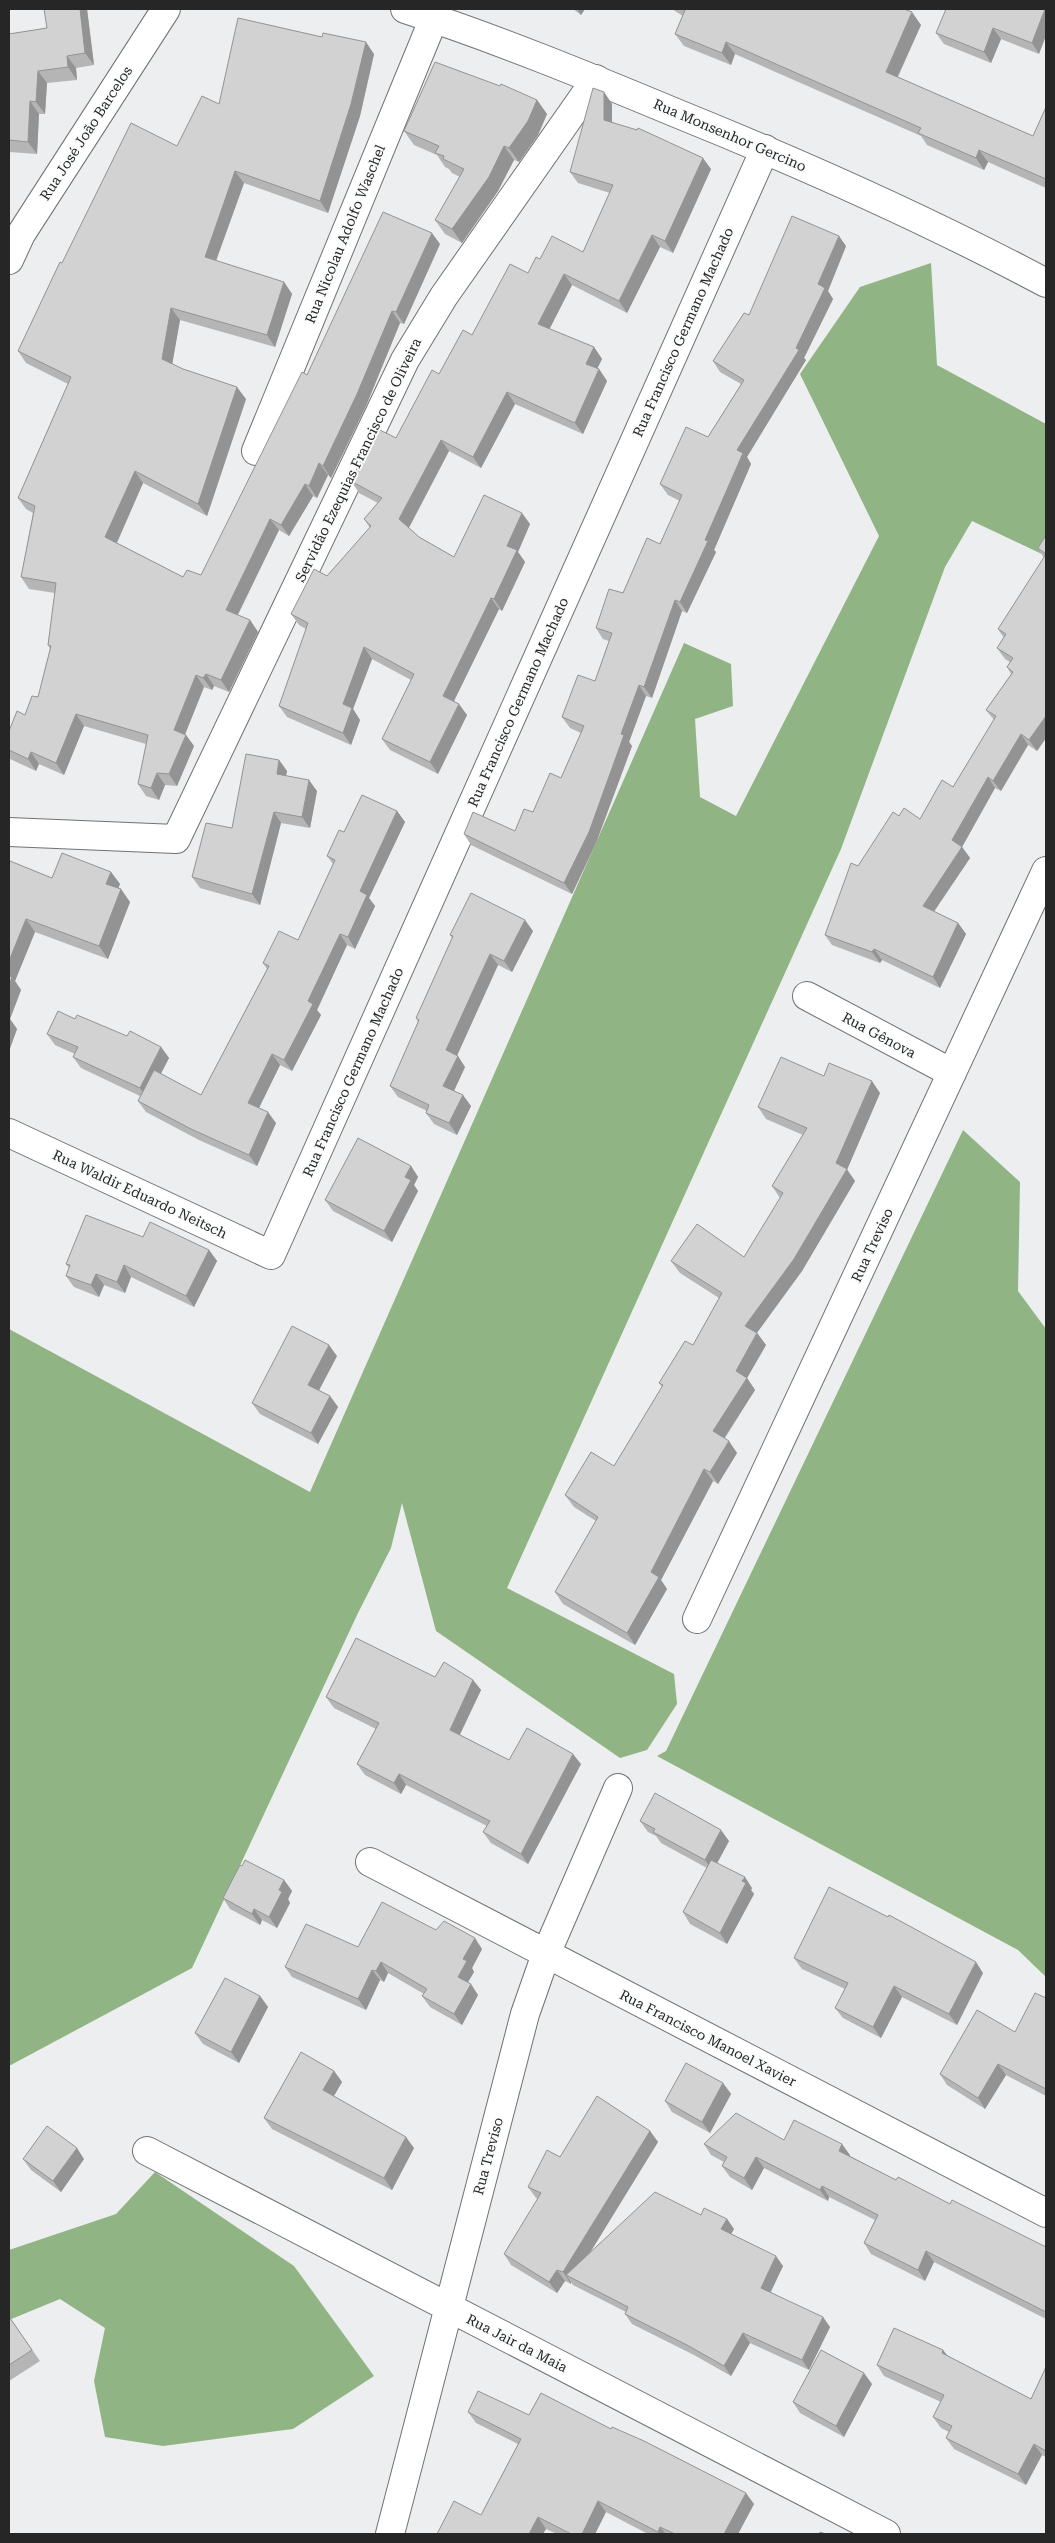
<svg xmlns="http://www.w3.org/2000/svg" width="1055" height="2543" font-family="'Roboto Serif',serif">
	<rect width="100%" height="100%" fill="#edeeef"/>
	<path fill="#90b483" d="M931 263 937 365 1046 424V556L972 521 945 567 841 849 507 1588 674 1674 677 1704 647 1750 620 1758 436 1631 402 1503 391 1548 358 1613 192 1968 9 2066V1329L310 1492 684 643 731 664 733 706 695 719 700 797 736 816 879 536 800 374 860 287Z
		M963 1130 1020 1182 1018 1291 1046 1329V1977L1018 1950 657 1756 666 1751Z
		M155 2172 294 2266 374 2376 293 2429 163 2446 105 2437 94 2381 105 2328 60 2299 9 2320V2250L116 2214Z"/>
	<g fill="none" stroke-linecap="round" stroke-linejoin="round">
		<g stroke="#707172" stroke-width="30">
			<path id="minor" d="M9 260 21 234 166 9
				M256 451 434 18
				M9 832 176 839 405 360 444 296 596 79
				M807 996 952 1073
				M9 1133 271 1255 765 149
				M697 1619 1046 871
				M370 1862 1046 2213
				M147 2151 886 2534
				M390 2534 525 2014 546 1954 618 1788"/>
		</g>
		<g stroke="#707172" stroke-width="30">
			<path id="major" d="M405 9C497 39 587 76 676 113 802 164 926 219 1046 283"/>
		</g>
		<use href="#minor" stroke="#fff" stroke-width="28"/>
		<use href="#major" stroke="#fff" stroke-width="28"/>
	</g>
	<path fill="#b5b5b5" d="M44 9H87L94 65 76 68 77 80 47 83 45 114H39L37 154 9 152V34L47 28Z
		M573 9H585L581 15Z
		M672 9H904L921 25 898 77 1033 136 1046 107V188L988 162 984 170 927 145 921 136 735 54 731 65 684 46 675 34 683 16Z
		M1046 9 1039 54 1001 39 991 63 944 44 936 33Z
		M374 54 360 116 328 213 244 183 216 261 284 282 292 294 275 347 180 320 172 364 246 399 207 516 143 483 117 543 183 577 201 575 307 375 440 244 404 324 400 323 366 406 331 478 328 475 317 498 313 496 289 536 279 530 238 615 250 620 258 632 229 692 214 686 212 690 204 687 185 734 194 746 177 786 165 785 159 800 146 796 138 784 146 744 84 726 64 775 39 764 36 771 10 759 9 757V731L25 715 38 697 50 649 48 645 55 593 29 589 21 577 33 513 26 509 18 498 68 384 26 363 18 351 62 263 177 146 219 104Z
		M500 86 537 100 547 114 538 135 519 162 514 160 498 191 462 243 445 234 435 220 460 177 452 173 449 169 445 167 437 155 414 145 404 131Z
		M604 92 612 104V122L711 169 673 253 660 247 627 313 572 285 549 329 594 347 602 359 597 369H599L607 381 583 434 515 404 481 468 449 451 409 528 419 537 454 557 530 524 518 552 525 562 502 611 499 609 454 701 467 715 438 774 390 750 382 739 411 680 372 659 353 709 360 720 351 745 287 717 279 706 306 629 299 625 291 614 327 576 370 528 364 519 378 503 359 493 351 481 396 438 439 374 472 335 540 259 583 252 610 193 578 183 570 172Z
		M846 246 828 291 833 299 804 358 806 360 747 457 751 464 714 550 716 552 687 613 682 611 652 698 646 696 629 742 632 746 596 843 572 894 471 845 464 834 515 831 533 812 561 778 581 733 570 728 562 717 595 681 609 641 603 639 596 628 660 544 680 501 668 495 660 484 708 437 741 384 720 372 713 361 749 315Z
		M1046 535V738L1037 751 1028 745 1001 791 995 788 962 847 970 858 934 912 958 923 966 934 940 988 882 960 880 963 832 945 825 935 858 866 899 816 920 819 953 787 994 720 986 710 1011 674 1007 667 1010 662 1005 659 997 648 1004 638 998 629 1044 558 1038 548Z
		M279 760 287 771 286 776 317 791 310 828 281 823 260 905 200 888 192 877 232 828Z
		M397 811 405 822 369 898 375 906 355 949 347 945 317 1010 321 1015 292 1071 280 1065 259 1108 276 1123 257 1166 199 1140 146 1112 138 1101 140 1096 81 1068 73 1057 75 1054 55 1045 47 1034 75 1019 161 1047 169 1058 161 1074 201 1095 267 969 263 963 298 940 333 864 327 856 344 832Z
		M9 864 52 878 111 872 120 884 118 888 130 902 108 959 35 932 15 981 21 990 10 1019 17 1029 9 1051Z
		M533 931 512 972 498 965 457 1056 465 1067 454 1091 471 1106 457 1135 434 1124 426 1113 427 1111 398 1097 390 1086 418 1022 416 1018 452 938 450 935Z
		M824 1076 880 1093 847 1169 855 1181 802 1271 757 1333 766 1345 747 1378 755 1390 725 1438 737 1453 718 1484 713 1481 661 1580 667 1589 635 1645 563 1604 555 1592 596 1521 574 1507 565 1495 614 1466 662 1387 659 1383 693 1345 719 1298 680 1273 671 1261 744 1257 780 1198 772 1186 803 1135 766 1119 758 1107Z
		M411 1166 418 1177 414 1185 418 1191 392 1242 333 1211 325 1200Z
		M143 1237 209 1250 217 1261 194 1307 131 1277 125 1293 104 1285 99 1297 74 1287 66 1276 69 1268 66 1264Z
		M337 1356 319 1390 330 1396 338 1407 318 1444 260 1414 252 1403Z
		M435 1677 473 1680 481 1690 460 1735 509 1760 581 1764 528 1864 491 1843 483 1832 487 1826 406 1785 401 1794 365 1775 357 1764 376 1729 334 1708 326 1697Z
		M640 1821 729 1841 717 1863 752 1888 751 1890 754 1894 727 1944 690 1924 683 1912 707 1868 661 1843 656 1836 648 1832Z
		M284 1880 292 1891 288 1899 290 1903 277 1928 262 1920 260 1925 230 1909 223 1898Z
		M436 1930 482 1949 472 1968 474 1972 468 1982 478 1995 462 2025 430 2007 422 1996 424 1994 388 1973 384 1982 380 1980 366 2010 292 1977 285 1967 358 1947Z
		M794 1958 983 1973 957 2025 902 1997 881 2038 843 2018 835 2008 845 1989 802 1969Z
		M260 1996 268 2007 239 2063 203 2044 195 2033Z
		M1046 1998V2096L1006 2075 985 2109 947 2085 940 2074 1015 2032Z
		M334 2071 342 2082 334 2096 414 2148 392 2190 272 2129 264 2118Z
		M723 2083 731 2094 710 2133 672 2112 665 2101Z
		M650 2131 658 2142 589 2253 701 2215 727 2219 734 2229 731 2234 783 2266 771 2292 830 2327 809 2370 750 2343 731 2376 694 2355 632 2324 625 2314 626 2312 573 2285 571 2282V2284L565 2281 557 2293 511 2265 504 2254 538 2199 536 2198 528 2187 560 2157Z
		M784 2140 850 2155V2156L896 2180 1046 2247V2319L934 2262 925 2281 871 2254 864 2243 875 2220 829 2197 828 2201 764 2168 752 2190 730 2177 722 2166 724 2162 711 2155 704 2144Z
		M23 2159H84L61 2192 31 2170Z
		M10 2318 40 2361 9 2381V2319Z
		M943 2350 948 2356 1031 2399 1046 2367V2457L1042 2455 1026 2485 954 2449 946 2438 949 2432 941 2428 933 2417 941 2402 884 2376 877 2365Z
		M872 2384 844 2437 800 2413 793 2402Z
		M468 2412 529 2415 754 2504 738 2534H648L606 2512 595 2534H557L546 2529 481 2515 518 2444 476 2423Z"/>
	<path fill="#949393" d="M80 9H87L94 65 85 53Z
		M577 9H585L581 15Z
		M1045 9H1046V36L1039 54 1032 43Z
		M912 12 921 25 894 84 886 72Z
		M993 28 1001 39 991 63 984 52Z
		M366 42 374 54 360 116 328 213 320 201Z
		M726 42 735 54 731 65 722 53Z
		M67 56 76 68 77 80 68 67Z
		M38 71 47 83 45 114 36 102Z
		M604 92 612 104V131L604 120Z
		M537 100 547 114 538 135 519 162 509 148Z
		M30 101 39 114 37 154 28 142Z
		M504 146 514 160 498 191 462 243 452 229Z
		M979 150 988 162 984 170 976 158Z
		M703 158 711 169 673 253 665 241Z
		M235 171 244 183 213 269 205 257Z
		M432 233 440 244 404 324 396 312Z
		M652 235 660 247 627 313 619 301Z
		M839 236 846 246 828 291 833 299 804 358 806 360 747 457 751 464 714 550 716 552 687 613 680 602 705 540 737 450 796 348 818 284Z
		M564 274 572 285 546 336 538 324Z
		M284 282 292 294 275 347 267 335Z
		M171 308 180 320 171 371 162 359Z
		M392 311 400 323 366 406 331 478 323 466Z
		M594 347 602 359 594 375 586 364Z
		M599 369 607 381 583 434 575 423Z
		M237 387 246 399 207 516 198 504Z
		M507 392 515 404 481 468 473 457Z
		M441 440 449 451 407 531 399 519Z
		M319 463 328 475 317 498 309 486Z
		M135 471 143 483 114 549 105 537Z
		M305 484 313 496 289 536 281 525Z
		M522 513 530 524 518 552 525 562 502 611 494 599 507 546Z
		M270 519 279 530 234 622 226 610Z
		M491 598 499 609 451 707 443 696Z
		M675 600 682 611 652 698 644 687Z
		M250 620 258 632 229 692 221 680Z
		M364 647 372 659 353 709 360 720 351 745 343 733V704Z
		M206 674 214 686 212 690 203 678Z
		M196 675 204 687 182 742 174 730Z
		M639 685 646 696 629 742 632 746 596 843 572 894 564 883Z
		M459 704 467 715 438 774 430 762Z
		M76 714 84 726 64 775 56 763Z
		M1046 716V738L1037 751 1029 740Z
		M1021 734 1028 745 1001 791 993 781Z
		M186 735 194 746 177 786 169 774Z
		M31 752 39 764 36 771 28 759Z
		M279 760 287 771 284 785 277 774Z
		M157 773 165 785 159 800 151 788Z
		M988 777 995 788 962 847 970 858 930 917 923 906 952 840Z
		M309 780 317 791 310 828 302 817Z
		M397 811 405 822 369 898 375 906 355 949 348 937 360 891Z
		M274 812 281 823 260 905 252 894Z
		M111 872 120 884 115 897 106 884Z
		M121 889 130 902 108 959 99 946Z
		M26 919 35 932 15 981 21 990 10 1019 17 1029 9 1051V961Z
		M525 920 533 931 512 972 504 961Z
		M958 923 966 934 940 988 933 977Z
		M340 934 347 945 317 1010 321 1015 292 1071 284 1060 308 1001Z
		M874 949 882 960 880 963 872 952Z
		M490 954 498 965 454 1062 446 1050Z
		M161 1047 169 1058 147 1099 140 1088Z
		M272 1054 280 1065 256 1114 248 1103Z
		M458 1056 465 1067 451 1097 443 1086Z
		M872 1081 880 1093 847 1170 855 1181 802 1271 753 1338 745 1326 836 1163Z
		M463 1095 471 1106 457 1135 449 1123Z
		M268 1112 276 1123 257 1166 249 1155Z
		M411 1166 418 1177 414 1185 418 1191 392 1242 384 1231 405 1177Z
		M209 1250 217 1261 194 1307 186 1296Z
		M124 1265 131 1277 125 1293 117 1282Z
		M96 1274 104 1285 99 1297 91 1285Z
		M757 1333 766 1345 747 1378 755 1390 721 1443 713 1431 736 1371Z
		M329 1345 337 1356 316 1396 308 1385Z
		M330 1396 338 1407 318 1444 311 1433Z
		M729 1441 737 1453 718 1484 710 1472Z
		M704 1469 713 1481 661 1580 667 1589 635 1645 627 1633 651 1572Z
		M473 1680 481 1690 457 1740 450 1730Z
		M573 1754 581 1764 528 1864 521 1854Z
		M399 1774 406 1785 401 1794 394 1783Z
		M721 1830 729 1841 713 1871 705 1860Z
		M745 1877 752 1888 751 1890 754 1894 727 1944 720 1933 742 1881Z
		M284 1880 292 1891 288 1899 290 1903 277 1928 269 1917 279 1890Z
		M254 1909 262 1920 260 1925 252 1914Z
		M475 1938 482 1949 472 1968 474 1972 465 1987 458 1977 463 1959Z
		M381 1962 388 1973 384 1982 376 1971Z
		M976 1962 983 1973 957 2025 949 2014Z
		M372 1970 380 1980 366 2010 358 1999Z
		M471 1984 478 1995 462 2025 454 2014Z
		M894 1986 902 1997 881 2038 873 2027Z
		M260 1996 268 2007 239 2063 231 2052Z
		M998 2064 1006 2075 985 2109 978 2098Z
		M334 2071 342 2082 331 2101 323 2090Z
		M723 2083 731 2094 710 2133 702 2122Z
		M650 2131 658 2142 574 2279 566 2275 571 2282V2284L563 2272Z
		M406 2137 414 2148 392 2190 384 2178Z
		M842 2144 850 2155 847 2162 839 2151Z
		M77 2148 84 2159 61 2192 53 2181Z
		M756 2157 764 2168 752 2190 744 2178Z
		M822 2186 829 2197 828 2201 820 2190Z
		M727 2219 734 2229 728 2239 721 2229Z
		M926 2251 934 2262 925 2281 918 2270Z
		M776 2256 783 2266 768 2297 761 2288Z
		M557 2270 565 2281 557 2293 549 2282Z
		M823 2317 830 2327 809 2370 802 2360Z
		M743 2333 750 2343 731 2376 724 2366Z
		M943 2350 951 2361 942 2353Z
		M864 2373 872 2384 844 2437 836 2426Z
		M1034 2444 1042 2455 1026 2485 1018 2474Z
		M746 2493 754 2504 738 2534H724Z
		M598 2501 606 2512 595 2534H582Z
		M538 2517 546 2529 543 2534H529Z
		M660 2527 666 2534H659L658 2532Z"/>
	<path fill="#d3d2d2" stroke="#949393" d="M44 9H80L85 53 67 56 68 67 38 71 36 102 30 101 28 142 9 140V34L47 28Z
		M682 9H904L912 12 886 72 1033 136 1046 107V179L979 150 976 158 918 133 921 128 726 42 722 53 675 34 685 10Z
		M946 9H1045L1032 43 993 28 984 52 936 33Z
		M238 18 322 37 323 33 366 42 351 104 320 201 235 171 205 257 284 282 267 335 171 308 162 359 183 369 237 387 198 504 135 471 105 537 183 577 187 570 201 575 302 372 307 375 383 212 432 233 396 312 392 311 357 394 323 466 319 463 309 486 305 484 281 525 270 519 226 610 250 620 221 680 206 674 203 678 196 675 174 730 186 735 169 774 157 773 151 788 138 784 148 735 76 714 56 763 31 752 28 759 9 750V731L17 711 25 715 32 696 38 697 51 646 48 645 56 583 21 577 35 506 18 498 71 377 18 351 60 262 62 263 131 123 177 146 202 96 219 104Z
		M435 62 500 86 501 84 537 100 528 121 509 148 504 146 489 177 452 229 435 220 464 169 443 159 444 156 435 153 439 146 404 131Z
		M593 88 604 92V120L637 130 638 128 703 158 665 241 652 235 619 301 564 274 538 324 594 347 586 364 599 369 575 423 507 392 473 457 441 440 399 519 419 537 454 557 484 495 522 513 507 546 517 550 494 599 491 598 443 696 459 704 430 762 382 739 414 674 364 647 343 704 352 708 343 733 279 706 308 623 291 614 314 569 327 576 371 526 364 519 382 498 351 481 376 428 396 438 432 370 439 374 463 330 472 335 510 264 528 273 536 257 540 259 552 236 583 252 613 185 570 172Z
		M792 216 839 236 818 284 825 288 796 348 799 350 737 450 743 453 705 540 708 541 680 602 675 600 644 687 639 685 621 734 624 735 589 832 564 883 464 834 473 812 515 831 524 809 533 812 550 773 561 778 584 726 562 717 578 675 595 681 612 633 596 628 609 589 623 593 647 538 660 544 682 495 660 484 686 427 708 437 744 380 713 361 744 313 749 315Z
		M1046 535V554L1038 548Z
		M1046 554V716L1029 740 1021 734 993 781 988 777 952 840 962 847 923 906 958 923 933 977 874 949 872 952 825 935 851 863 858 866 893 812 899 816 904 808 920 819 942 780 953 787 996 716 986 710 1013 672 1007 667 1013 658 997 648 1006 634 998 629Z
		M246 754 279 760 277 774 309 780 302 817 274 812 252 894 192 877 206 823 232 828Z
		M362 795 397 811 360 891 367 895 348 937 340 934 308 1001 313 1004 284 1060 272 1054 248 1103 268 1112 249 1155 191 1129 138 1101 154 1070 201 1095 269 966 263 963 279 931 298 940 335 860 327 856 339 830 344 832Z
		M62 853 111 872 106 884 121 889 99 946 26 919 9 961V864L10 861 52 878Z
		M471 893 525 920 504 961 490 954 446 1050 458 1056 443 1086 463 1095 449 1123 426 1113 429 1105 390 1086 419 1020 416 1018 453 936 450 935Z
		M9 976 12 977 9 985Z
		M58 1011 75 1019 77 1015 127 1036 130 1031 161 1047 140 1088 73 1057 78 1047 47 1034Z
		M781 1057 824 1076 829 1063 872 1081 836 1163 847 1169 794 1259 745 1326 757 1333 736 1371 747 1378 713 1431 729 1441 710 1472 704 1469 651 1572 659 1577 627 1633 555 1592 598 1517 565 1495 591 1452 614 1466 663 1385 659 1383 685 1341 693 1345 722 1293 671 1261 697 1224 744 1257 783 1193 772 1186 807 1128 758 1107Z
		M358 1138 411 1166 405 1177 411 1180 384 1231 325 1200Z
		M86 1215 143 1237 150 1222 209 1250 186 1296 124 1265 117 1282 96 1274 91 1285 66 1276 70 1265 66 1264Z
		M292 1326 329 1345 308 1385 330 1396 311 1433 252 1403Z
		M356 1638 435 1677 444 1662 473 1680 450 1730 509 1760 527 1728 573 1754 521 1854 483 1832 490 1821 399 1774 394 1783 357 1764 379 1723 326 1697Z
		M655 1793 721 1830 705 1860 653 1832 655 1829 640 1821Z
		M245 1860 284 1880 279 1890 282 1892 269 1917 254 1909 252 1914 223 1898 240 1865 242 1866Z
		M711 1860 745 1877 742 1881 746 1883 720 1933 683 1912Z
		M829 1887 888 1917 889 1915 976 1962 949 2014 894 1986 873 2027 835 2008 848 1983 794 1958Z
		M382 1902 436 1930 444 1921 475 1938 463 1959 467 1961 458 1977 471 1984 454 2014 422 1996 427 1989 381 1962 376 1971 372 1970 358 1999 285 1967 306 1924 358 1947Z
		M225 1978 260 1996 231 2052 195 2033Z
		M1035 1993 1046 1998V2089L998 2064 978 2098 940 2074 977 2010 1015 2032Z
		M301 2052 334 2071 323 2090 406 2137 384 2178 264 2118Z
		M686 2063 723 2083 702 2122 665 2101Z
		M597 2096 650 2131 563 2272 557 2270 549 2282 504 2254 541 2193 528 2187 547 2150 560 2157Z
		M736 2113 784 2140 794 2120 842 2144 839 2151 896 2180 898 2177 950 2204 952 2200 1046 2247V2312L926 2251 918 2270 864 2243 878 2215 822 2186 820 2190 756 2157 744 2178 722 2166 727 2157 704 2144Z
		M47 2126 77 2148 53 2181 23 2159Z
		M655 2192 701 2215 704 2208 727 2219 721 2229 776 2256 761 2288 823 2317 802 2360 743 2333 724 2366 687 2345 625 2314 628 2307 566 2275Z
		M10 2318 32 2350 9 2365V2319Z
		M894 2328 943 2350 942 2353 1031 2399 1046 2367V2451L1034 2444 1018 2474 946 2438 952 2426 933 2417 944 2395 877 2365Z
		M821 2350 864 2373 836 2426 793 2402Z
		M478 2391 529 2415 541 2393 611 2429 612 2427 644 2441 746 2493 724 2534H675L660 2527 658 2532 598 2501 582 2534H571L538 2517 529 2534H437L454 2501 481 2515 521 2439 468 2412Z
		M820 2532 826 2534H819Z"/>
	<g text-anchor="middle" dominant-baseline="central" stroke-width="4" stroke-linejoin="round" paint-order="stroke">
		<g font-size="14" fill="#262626" stroke="#fafbfc">
			<text transform="translate(86 133) rotate(-57)">Rua José João Barcelos</text>
			<text transform="translate(730 135) rotate(23)">Rua Monsenhor Gercino</text>
			<text transform="translate(345 234) rotate(-68)">Rua Nicolau Adolfo Waschel</text>
			<text transform="translate(683 332) rotate(-66)">Rua Francisco Germano Machado</text>
			<text transform="translate(358 460) rotate(-64)">Servidão Ezequias Francisco de Oliveira</text>
			<text transform="translate(518 702) rotate(-66)">Rua Francisco Germano Machado</text>
			<text transform="translate(879 1035) rotate(28)">Rua Gênova</text>
			<text transform="translate(353 1072) rotate(-66)">Rua Francisco Germano Machado</text>
			<text transform="translate(140 1194) rotate(25)">Rua Waldir Eduardo Neitsch</text>
			<text transform="translate(872 1245) rotate(-65)">Rua Treviso</text>
			<text transform="translate(708 2038) rotate(27)">Rua Francisco Manoel Xavier</text>
			<text transform="translate(488 2156) rotate(-75)">Rua Treviso</text>
			<text transform="translate(517 2343) rotate(27)">Rua Jair da Maia</text>
		</g>
	</g>
	<rect width="1055" height="2543" fill="none" stroke="#262626" stroke-width="20"/>
</svg>
